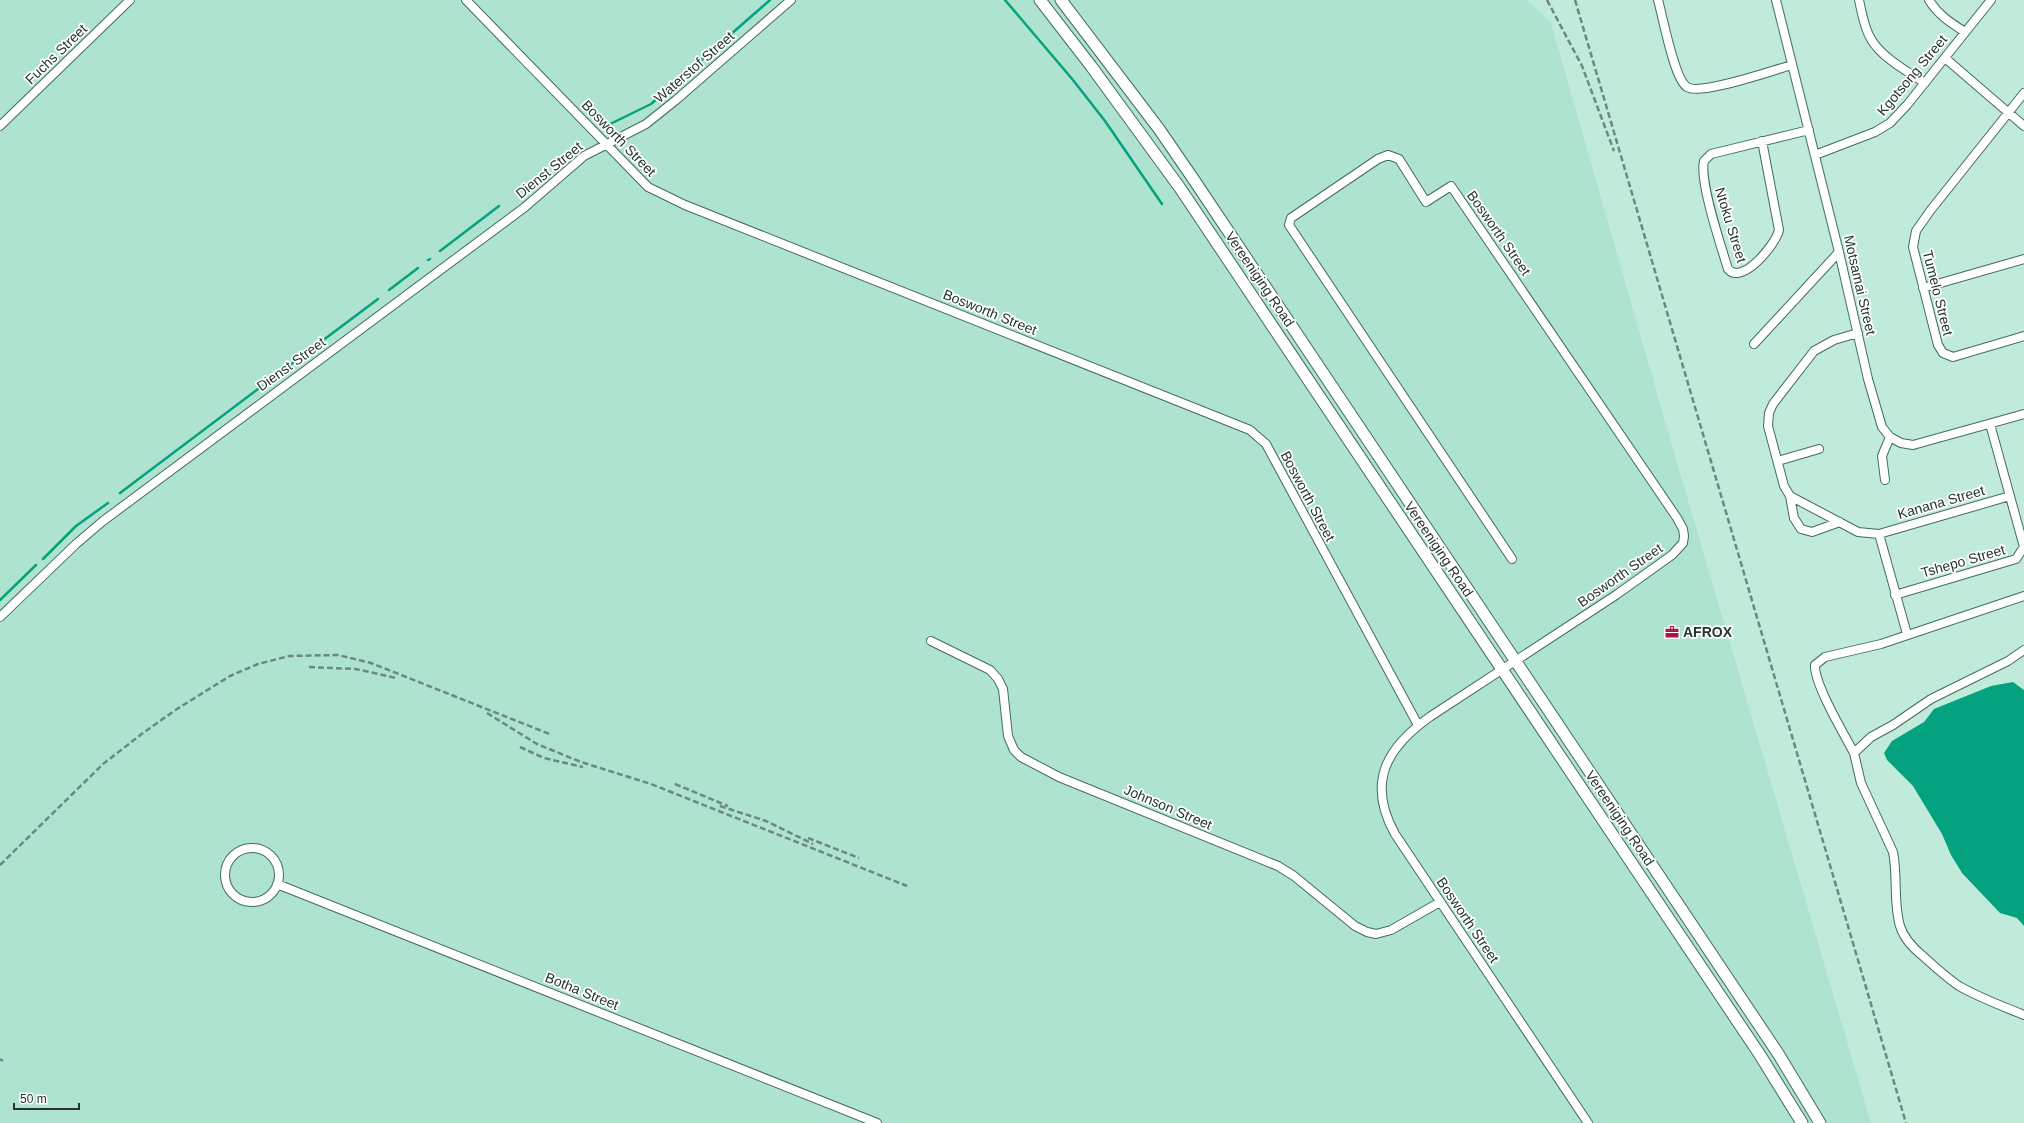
<svg xmlns="http://www.w3.org/2000/svg" width="2024" height="1123" font-family="Arial,sans-serif">
	<rect width="100%" height="100%" fill="#c0ebdb"/>
	<path fill="#aee3d0" d="M0 0H1527L1551 23 1673 449 1871 1123H0Z"/>
	<path fill="#05a280" d="M2013 682 2024 690V926L2017 918 2000 913 1962 873 1951 855 1942 834 1913 786 1887 760 1884 753 1892 741 1924 722 1934 709 1991 686Z"/>
	<g fill="none" stroke-linecap="round" stroke-linejoin="round">
		<path stroke="#05a280" stroke-width="2.5" d="M1005 0 1073 80 1105 121 1162 204
			M604 127 651 104 770 0
			M440 251 499 206
			M428 260 430 259
			M389 290 418 268
			M274 377 378 299
			M120 493 262 386
			M43 559 76 526 108 503
			M0 600 36 565"/>
		<g stroke="#446b5e" stroke-width="10">
			<path id="minor" d="M466 0 648 187 685 205 1250 430 1266 444 1418 725
				M1658 0C1663 17 1674 79 1687 87 1701 96 1773 70 1792 65
				M1776 0 1839 252 1868 379 1882 427 1890 437 1901 443 1913 445 2024 414
				M1859 0C1862 13 1864 28 1871 39 1881 57 1908 72 1925 83
				M1929 0C1938 15 1951 23 1965 32
				M1945 58 2024 126
				M2024 93 1930 211 1916 231 1913 247 1938 345 1943 353 1953 357 2024 336
				M0 126 130 0
				M1762 141 1779 230C1776 244 1742 286 1728 269 1721 246 1699 181 1704 161L1711 154 1809 130
				M1815 155 1875 132 1890 123 1907 105 1991 0
				M1923 288 2024 259
				M1858 333 1834 340 1814 351 1773 404 1769 413 1768 426 1784 486 1790 496 1858 532 1879 534 2010 496
				M1754 344 1839 252
				M1778 461 1819 449
				M1885 480 1882 456 1890 437
				M1790 496 1794 518 1801 529 1812 532 1840 522
				M1879 534 1907 634
				M1512 559 1289 225 1291 218 1378 159 1388 155 1399 159 1426 202 1451 186 1677 518 1683 529 1684 536 1683 543 1672 555 1616 595 1431 716C1387 747 1366 782 1395 834L1588 1123
				M1895 595 2016 559 2024 547 1990 424
				M0 617 76 544 103 521 525 207 584 156 646 124 676 100 791 0
				M931 641 990 670 998 679 1003 689 1008 736 1014 750 1021 757 1059 777 1278 866 1294 876 1355 926 1367 932 1376 934 1391 930 1440 902
				M2024 650 2008 661 1931 699 1893 725 1871 737 1854 753 1861 783 1893 852C1898 876 1893 902 1900 926 1904 939 1913 948 1924 957 1935 967 1947 978 1959 986 1980 998 2002 1006 2024 1015
				M1854 753C1844 734 1814 684 1815 665L1825 657 1881 644 2024 596
				M225 875a27 27 0 1 1 54 0a27 27 0 1 1-54 0Z
				M277 884 877 1123"/>
		</g>
		<g stroke="#446b5e" stroke-width="13">
			<path id="secondary" d="M1040 0 1091 66 1180 188 1760 1055 1802 1123
				M1061 0 1159 129 1194 180 1779 1055 1820 1123"/>
		</g>
		<use href="#minor" stroke="#fff" stroke-width="8"/>
		<use href="#secondary" stroke="#fff" stroke-width="11"/>
		<path stroke="#6c897e" stroke-width="2.5" stroke-dasharray="6 3" stroke-linecap="butt" d="M1547 0 1582 66 1614 151
			M1575 0 1906 1123
			M309 667 356 669 396 678
			M487 713 537 744 581 762 651 784 907 886
			M520 747 544 758 583 767
			M675 784 728 806
			M720 806 766 821 813 844
			M808 838 859 858
			M0 865 103 764 143 733 177 709 230 676 258 664 289 656 338 655 371 663 552 735
			M0 1059 3 1061"/>
	</g>
	<defs>
		<g id="office-bare" transform="scale(1.08)"><path d="M-6-3h4V-5.5h4V-3h4V5H-6ZM-1-4.5V-3h2v-1.5ZM-6 0V1H6V0Z" fill="#aa164a" stroke="#fff" stroke-width="2.5" paint-order="stroke"/></g>
	</defs>
	<g fill-rule="evenodd">
		<use href="#office-bare" x="1672" y="632"/>
	</g>
	<g text-anchor="middle" dominant-baseline="central" stroke-width="3.5" stroke-linejoin="round" paint-order="stroke">
		<g font-size="14" fill="#24352f" stroke="#fff">
			<text transform="translate(56 54) rotate(-44)">Fuchs Street</text>
			<text transform="translate(694 67) rotate(-41)">Waterstof Street</text>
			<text transform="translate(1912 75) rotate(-50)">Kgotsong Street</text>
			<text transform="translate(619 138) rotate(46)">Bosworth Street</text>
			<text transform="translate(549 170) rotate(-39)">Dienst Street</text>
			<text transform="translate(1731 225) rotate(73)">Ntoku Street</text>
			<text transform="translate(1499 233) rotate(55)">Bosworth Street</text>
			<text transform="translate(1260 279) rotate(56)">Vereeniging Road</text>
			<text transform="translate(1860 285) rotate(77)">Motsamai Street</text>
			<text transform="translate(1938 293) rotate(76)">Tumelo Street</text>
			<text transform="translate(990 312) rotate(22)">Bosworth Street</text>
			<text transform="translate(291 364) rotate(-36)">Dienst Street</text>
			<text transform="translate(1308 496) rotate(62)">Bosworth Street</text>
			<text transform="translate(1941 502) rotate(-16)">Kanana Street</text>
			<text transform="translate(1439 549) rotate(56)">Vereeniging Road</text>
			<text transform="translate(1963 561) rotate(-16)">Tshepo Street</text>
			<text transform="translate(1620 575) rotate(-35)">Bosworth Street</text>
			<text transform="translate(1168 807) rotate(23)">Johnson Street</text>
			<text transform="translate(1620 818) rotate(56)">Vereeniging Road</text>
			<text transform="translate(1468 920) rotate(56)">Bosworth Street</text>
			<text transform="translate(582 991) rotate(22)">Botha Street</text>
		</g>
		<g font-size="14" font-weight="bold" fill="#24352f" stroke="#fff" text-anchor="start">
			<text x="1683" y="632">AFROX</text>
		</g>
	</g>
	<path d="M14 1103v6h65v-6" fill="none" stroke="#24352f" stroke-width="2"/>
	<text x="20" y="1103" font-size="12" fill="#24352f" stroke="#ffffff" stroke-width="3" paint-order="stroke">50 m</text>
</svg>
